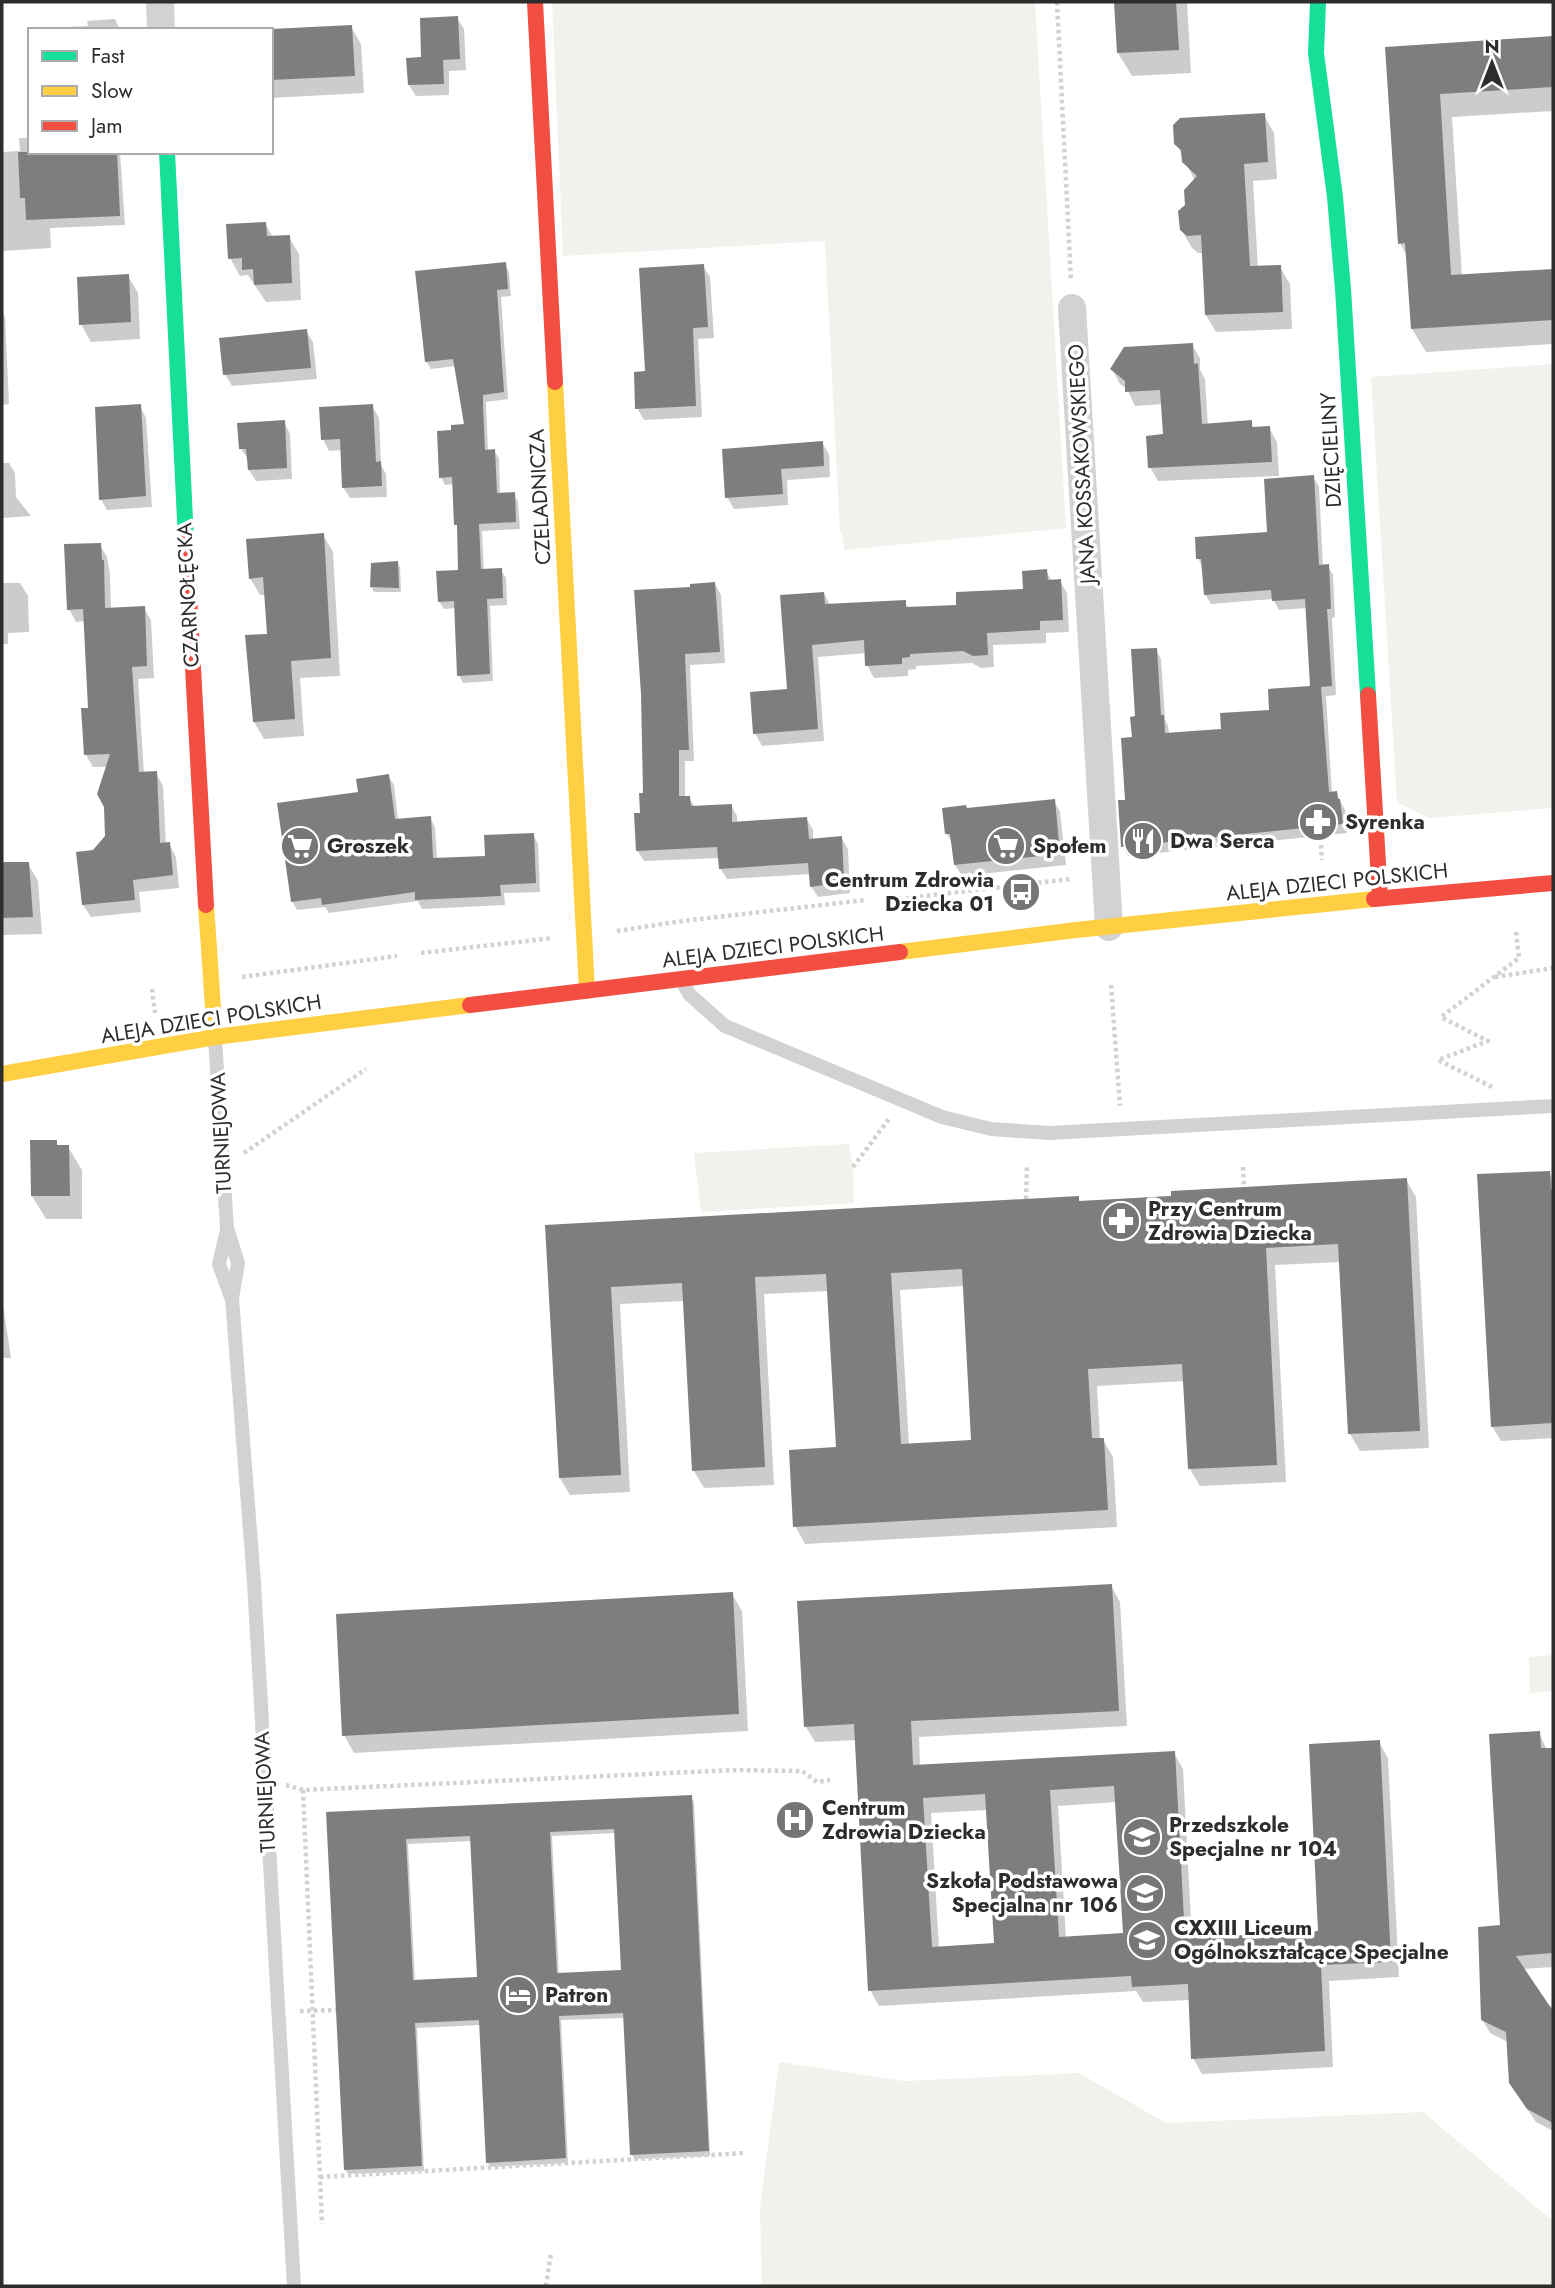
<svg xmlns="http://www.w3.org/2000/svg" width="1555" height="2288" font-family="Jost,sans-serif">
	<rect width="100%" height="100%" fill="#fff"/>
	<path fill="#eff3ec" d="M552 2H1035L1066 528 844 550 842 532H840L825 241 563 256Z
		M1553 364V808L1429 818 1397 802 1371 377Z
		M849 1144 853 1167 854 1203 701 1212 694 1153Z
		M1553 1655V1691L1530 1693 1529 1657Z
		M779 2062 904 2081 1079 2073 1166 2123 1423 2112 1553 2221V2286H762L760 2207Z"/>
	<path fill="#0003" fill-rule="evenodd" d="M1115 2H1187L1191 73 1132 76 1118 53Z
		M457 18 464 29 466 70 449 71V95L416 96 409 85 423 59Z
		M115 19 120 30H66V27L88 26 87 21Z
		M351 27 361 44 364 93 271 98V31Z
		M1553 38V111L1452 117 1462 276 1553 270V344L1426 352 1412 329 1407 256 1400 243 1387 49Z
		M1264 115 1274 133 1277 179 1253 181 1258 268 1280 267 1290 284 1292 329 1216 332 1206 315 1204 253H1198L1192 248 1181 229 1195 181 1176 143Z
		M19 138H30V152H120L125 225 50 228 51 248 2 251V152L20 151Z
		M265 223 273 238 289 237 299 254 301 300 266 302 248 275 240 276 230 258Z
		M505 264 509 272 511 296 501 297 508 399 486 402 488 451H494L499 458 500 495 514 494 518 502 520 529 482 531 484 571 501 570 506 578 507 605 490 606 493 681 463 683 459 675 456 608 444 609 439 601 460 572 459 529 456 524 454 484 445 485 441 477 452 432 466 426 456 366 431 369 426 361Z
		M703 266 710 277 714 338 698 339 702 417 644 420 637 408 647 373Z
		M128 276 138 293 140 339 91 342 81 324Z
		M2 312 5 317 9 404 2 405Z
		M306 331 313 342 317 379 232 386 225 374Z
		M1192 345 1200 358V370L1205 379 1208 426 1251 422 1254 429 1269 428 1277 442 1279 476 1158 481 1150 467 1165 436 1163 404 1135 406 1127 389 1120 384 1112 369Z
		M140 406 146 418 152 507 107 510 101 499Z
		M372 406 379 418 381 465 386 474 387 497 350 498 343 487 342 450 329 451 323 439Z
		M284 422 290 434 292 479 256 481 249 470V460L240 448Z
		M822 443 829 454 830 477 787 480 788 505 734 509 727 497Z
		M2 463H9L15 473 16 497 31 516 2 518Z
		M1313 477 1319 486 1323 566H1328L1333 575 1335 617 1332 618 1336 695 1326 696 1332 793H1336L1345 810 1347 833 1128 856 1123 846 1133 739 1156 650 1161 659 1165 719 1168 726 1169 734 1223 730 1271 712 1312 687 1307 608 1279 610 1273 599 1211 604 1205 594 1203 568 1198 558 1269 534Z
		M323 535 333 552 340 676 300 678 304 736 264 739 254 722 269 635 266 595H260L250 578Z
		M100 545 107 557 110 574 111 610 144 608 151 620 154 678 138 679 144 774 156 773 163 786 166 845 169 844 176 857 179 888 139 892 141 912 91 917 83 905 107 837 108 767H93L86 755 90 709 86 621 76 622 69 609Z
		M397 562 400 567 401 592H374L371 587Z
		M1046 571 1052 581H1060L1067 593 1069 632 1046 633V643L993 645 994 667 981 668 972 663 916 666V669L908 670V676L874 678 867 665V653L818 657 824 741 762 746 755 733 789 691 824 593 830 605 905 602 909 609 958 607 1024 590Z
		M2 583H20L28 596 29 632 8 633V644H2Z
		M715 584 721 595 725 663 690 665 694 761H685V798H689L695 807 731 805 737 816V823L806 818 813 830V840L841 837 848 849 850 893 818 897 811 886V874L727 879 720 868V858L644 861 637 850 645 794 692 588Z
		M388 776 394 785 398 820 430 818 435 827 437 859 487 858 533 834 538 844 540 892 504 893 505 905 422 909 418 901 329 913 325 907 297 910 292 901 360 793Z
		M1054 801 1060 812 1066 865 962 876 955 865 953 845 947 834 967 810Z
		M2 864H28L38 881 42 934 2 935Z
		M56 1142 59 1147H68L82 1170V1219H46L32 1196Z
		M1549 1172 1553 1180V1438L1501 1441 1492 1426Z
		M1406 1180 1416 1197 1429 1448 1360 1451 1350 1434 1341 1262 1275 1265 1286 1482 1200 1486 1190 1469 1185 1381 1097 1386 1100 1440H1103L1113 1457 1117 1527 805 1544 795 1526 837 1449 829 1291 764 1294 774 1485 704 1488 694 1471 684 1301 620 1304 630 1492 570 1495 560 1478 547 1227 1078 1198 1080 1202ZM965 1286 973 1442 909 1445 900 1290Z
		M2 1299 11 1358H2Z
		M1111 1586 1120 1602 1127 1726 919 1737 920 1767 1174 1753 1183 1769 1192 1939 1320 1933 1379 1742 1388 1758 1399 1977 1329 1981 1333 2067 1202 2074 1193 2058 1190 2000 1143 2002 1136 1991 879 2006 870 1990 857 1740 815 1742 806 1727ZM1116 1802 1124 1935 1066 1938 1058 1806ZM988 1810 996 1945 939 1948 931 1813Z
		M732 1594 742 1611 748 1731 354 1753 344 1735Z
		M1539 1733 1547 1750 1553 1749V1967L1523 1969 1548 2006H1553V2131L1536 2122 1519 2097 1508 2042 1490 2033 1482 2019Z
		M691 1797 694 1802 710 2156 634 2159 632 2154 625 2018 561 2020 568 2163 490 2167 488 2162 481 2025 417 2028 424 2171 348 2174 345 2169 328 1814ZM616 1833 623 1971 559 1975 552 1836ZM472 1841 479 1979 415 1981 408 1844Z"/>
	<path fill="#7e7e7e" fill-rule="evenodd" d="M1114 2H1176L1179 50 1117 53Z
		M458 16 460 59 443 60 444 84 408 85 406 58 421 57 420 18Z
		M352 25 355 76 271 80V29Z
		M1553 36V87L1440 94 1451 275 1553 269V320L1411 329 1405 243 1398 244 1385 47Z
		M1265 113 1268 162 1244 164 1250 266 1281 265 1283 312 1205 315 1201 235 1187 236 1180 230 1178 211 1185 205 1184 190 1197 176 1182 162 1181 150 1174 144 1173 125 1180 118Z
		M18 152H41L42 155 117 152 120 216 26 220 25 198H20Z
		M266 222 267 236 290 235 292 283 254 285 253 269 242 270V258L228 259 226 224Z
		M506 262 508 289 497 290 504 392 483 395V405L485 450 495 449 497 493 515 492 516 522 479 524 481 569 502 568 503 598 487 599 490 674 457 676 454 601 438 602 436 571 458 570 457 525H454L452 477 439 478 437 431 451 430V425L464 424 453 359 425 362 415 271Z
		M704 264 708 327 693 328 696 406 635 409 634 372 645 371 639 268Z
		M129 274 131 322 79 325 77 277Z
		M307 329 311 368 223 375 219 338Z
		M1193 343 1194 364 1198 363 1202 424 1252 420V427L1270 426 1272 462 1148 468 1146 436 1163 434 1160 390 1125 392V381L1110 369 1124 347Z
		M141 404 146 496 99 500 95 407Z
		M373 404 376 462 381 461 382 486 342 488 340 439 321 440 319 407Z
		M285 420 287 468 248 470 246 449H239L237 423Z
		M823 441 824 466 781 469 783 494 725 498 722 449Z
		M1314 475 1319 565 1329 564 1331 609H1327L1332 686 1321 687 1329 792 1337 791 1338 799H1340L1343 824 1121 847 1118 800H1125L1121 738 1132 737 1130 717 1135 716 1131 649 1157 648 1161 715H1164L1165 733 1221 729 1220 713 1269 710 1268 689 1310 686 1305 599 1272 601 1271 590 1204 595 1201 559H1196L1195 537 1267 532 1264 479Z
		M324 533 331 658 291 661 295 719 253 722 245 635 267 634 263 577 249 579 246 539Z
		M101 543 102 560H104L105 608 145 606 147 666 132 667 139 772 157 771 160 843 170 842 173 875 133 880 135 900 82 905 76 852 93 850 105 836 104 807 97 794 110 754 84 755 81 708H88L83 609 67 610 64 544Z
		M398 561 399 588 370 587 371 563Z
		M1047 569 1048 580 1061 579 1063 620 1040 621V630L987 633 988 655 973 656 963 651 910 654V657L902 658V664L865 666 864 640 812 645 818 729 753 734 750 692 787 689 780 595 824 592 825 604 906 600V607L956 605V592L1023 589 1022 571Z
		M715 582 720 652 685 654 689 750H679V796H690L691 806 732 804V822L807 817 809 839 842 836 844 882 810 887 808 863 719 869 717 847 636 851 634 813H640L639 793H643L641 694 634 590 690 587V584Z
		M389 774 395 819 431 816 433 858 485 856 484 835 534 833 536 883 500 885 501 896 415 900V892L322 905 321 898 291 902 277 803 358 792 356 779Z
		M1055 799 1060 854 954 865 950 834H945L942 808 966 805 967 808Z
		M2 862H29L33 917 2 918Z
		M30 1140H57V1145H69L70 1196H31Z
		M1550 1171 1551 1190H1553V1423L1491 1427 1477 1174Z
		M1407 1178 1420 1431 1348 1434 1338 1244 1266 1248 1277 1465 1188 1469 1182 1364 1088 1369 1092 1438H1104L1108 1510 793 1527 789 1450 836 1447 826 1274 755 1277 765 1467 692 1471 682 1283 611 1287 621 1475 559 1478 545 1225 1079 1196V1201L1171 1196V1191ZM962 1269 971 1440 901 1444 891 1273Z
		M1112 1584 1119 1711 911 1721 913 1765 1175 1751 1185 1938 1318 1931 1309 1744 1380 1740 1391 1962 1321 1965 1325 2051 1191 2059 1188 1984 1132 1987 1131 1976 868 1991 854 1724 804 1727 797 1601ZM1114 1786 1123 1933 1059 1937 1050 1790ZM985 1794 994 1943 932 1947 923 1798Z
		M733 1592 739 1714 342 1736 336 1614Z
		M1540 1731 1541 1748H1553V1953L1516 1956 1553 2011V2123L1527 2109 1509 2083 1506 2032 1481 2020 1478 1927 1500 1925 1489 1734Z
		M692 1795 709 2151 630 2155 623 2013 559 2016 566 2158 486 2163 479 2020 415 2023 422 2166 344 2170 326 1812ZM614 1829 621 1970 557 1973 550 1832ZM470 1836 477 1977 413 1980 406 1839Z"/>
	<g fill="none" stroke-linecap="round" stroke-linejoin="round">
		<path stroke="#d2d2d2" stroke-width="4.5" stroke-dasharray="3.5 3.5" stroke-linecap="butt" d="M1057 2 1071 281
			M1321 845 1322 860
			M899 899 1070 879
			M617 931 682 921 866 900
			M421 953 553 938
			M242 977 397 956
			M1495 977 1553 968
			M1111 985 1120 1106
			M152 989 155 1013
			M1492 1087 1438 1060 1488 1041 1441 1017 1519 958 1516 931
			M244 1153 366 1069
			M853 1167 889 1119
			M1243 1167 1244 1187
			M1026 1199 1027 1165
			M286 1785 303 1790 735 1770 802 1771 817 1782 830 1780
			M303 1790 322 2224
			M300 2011 336 2010
			M320 2177 745 2153
			M546 2286 551 2253"/>
		<path stroke="#d2d2d2" stroke-width="14" d="M682 981 689 994 725 1026 942 1117 991 1129 1049 1133 1553 1106
			M215 1039 227 1228 238 1263 232 1298 254 1582 294 2286
			M227 1230 219 1264 231 1297"/>
		<path stroke="#d2d2d2" stroke-width="28" d="M160 2 161 30
			M1072 308 1109 927"/>
		<path stroke="#16e098" stroke-width="16" d="M1318 2 1316 53 1335 197 1343 289 1368 695
			M167 152 186 540"/>
		<path stroke="#ffcf43" stroke-width="16" d="M555 382 587 991
			M206 905 215 1037
			M900 952 1076 930 1374 899
			M2 1074 215 1037 470 1005"/>
		<path stroke="#f24e42" stroke-width="16" d="M535 2 555 382
			M186 540 206 905
			M1368 695 1380 897
			M1374 899 1553 883
			M470 1005 900 952"/>
	</g>
	<defs>
		<g id="pharmacy-disc" transform="scale(2.0125)"><circle r="9.5" fill="#767676" stroke="#fff"/><path d="M-2-6h4v4h4v4h-4v4h-4v-4h-4v-4h4Z" fill="#fff"/></g>
		<g id="restaurant-disc" transform="scale(2.0125)"><circle r="9.5" fill="#767676" stroke="#fff"/><path d="M-5-6h1v4h1v-4h1v4h1v-4h1v5L-1.5 .5V6h-2V.5L-5-1ZM5-6V6H3V1.5H1.5Q1.5-4 5-6Z" fill="#fff"/></g>
		<g id="supermarket-disc" transform="scale(2.0125)"><circle r="9.5" fill="#767676" stroke="#fff"/><path d="M-6-5.5h2.5l.6 2H6L4.5 2H-2.5L-4.4-4H-6ZM-1.5 3.2a1.3 1.3 0 1 0 .1 0ZM3 3.2a1.3 1.3 0 1 0 .1 0Z" fill="#fff"/></g>
		<g id="bus-disc" transform="scale(2.0125)"><circle r="9.5" fill="#767676" stroke="#fff"/><path d="M-5-6H5V4H4V6H2V4H-2V6H-4V4H-5ZM-3.5-4V0h7V-4ZM-3.5 1.2v1.5H-2V1.2ZM2 1.2v1.5H3.5V1.2Z" fill="#fff"/></g>
		<g id="hospital-disc" transform="scale(2.0125)"><circle r="9.5" fill="#767676" stroke="#fff"/><path d="M-5-5h3v3.5h4V-5h3V5h-3V1.5h-4V5h-3Z" fill="#fff"/></g>
		<g id="school-disc" transform="scale(2.0125)"><circle r="9.5" fill="#767676" stroke="#fff"/><path d="M0-5L7-2L0 1L-7-2ZM-4 1L0 2.5L4 1V4Q0 6-4 4Z" fill="#fff"/></g>
		<g id="hotel-disc" transform="scale(2.0125)"><circle r="9.5" fill="#767676" stroke="#fff"/><path d="M-6-4.5h1.5V1H6V5H4.5V3h-9V5H-6ZM-4 0a1.8 1.8 0 1 1 3.6 0ZM.5 0V-2.5h3Q6-2.5 6 0Z" fill="#fff"/></g>
	</defs>
	<g fill-rule="evenodd">
		<use href="#pharmacy-disc" x="1318" y="822"/>
		<use href="#restaurant-disc" x="1143" y="841"/>
		<use href="#supermarket-disc" x="300" y="846"/>
		<use href="#supermarket-disc" x="1006" y="846"/>
		<use href="#bus-disc" x="1021" y="892"/>
		<use href="#pharmacy-disc" x="1121" y="1221"/>
		<use href="#hospital-disc" x="795" y="1820"/>
		<use href="#school-disc" x="1142" y="1837"/>
		<use href="#school-disc" x="1145" y="1893"/>
		<use href="#school-disc" x="1147" y="1940"/>
		<use href="#hotel-disc" x="518" y="1995"/>
	</g>
	<g text-anchor="middle" dominant-baseline="central" stroke-width="7" stroke-linejoin="round" paint-order="stroke">
		<g font-size="21" fill="#2d2d2d" stroke="#fff">
			<text transform="translate(1331 450) rotate(-93)">DZIĘCIELINY</text>
			<text transform="translate(1082 464) rotate(-93)">JANA KOSSAKOWSKIEGO</text>
			<text transform="translate(540 497) rotate(-93)">CZELADNICZA</text>
			<text transform="translate(188 595) rotate(-93)">CZARNOŁĘCKA</text>
			<text transform="translate(1337 882) rotate(-6)">ALEJA DZIECI POLSKICH</text>
			<text transform="translate(773 947) rotate(-7)">ALEJA DZIECI POLSKICH</text>
			<text transform="translate(211 1019) rotate(-9)">ALEJA DZIECI POLSKICH</text>
			<text transform="translate(221 1133) rotate(-93)">TURNIEJOWA</text>
			<text transform="translate(265 1792) rotate(-93)">TURNIEJOWA</text>
		</g>
		<g font-size="21" font-weight="bold" fill="#2d2d2d" stroke="#fff" text-anchor="start">
			<text x="1345" y="822">Syrenka</text>
			<text x="1170" y="841">Dwa Serca</text>
			<text x="327" y="846">Groszek</text>
			<text x="1033" y="846">Społem</text>
			<text x="994" y="880" text-anchor="end">Centrum Zdrowia<tspan x="994" dy="24">Dziecka 01</tspan></text>
			<text x="1148" y="1209">Przy Centrum<tspan x="1148" dy="24">Zdrowia Dziecka</tspan></text>
			<text x="822" y="1808">Centrum<tspan x="822" dy="24">Zdrowia Dziecka</tspan></text>
			<text x="1169" y="1825">Przedszkole<tspan x="1169" dy="24">Specjalne nr 104</tspan></text>
			<text x="1118" y="1881" text-anchor="end">Szkoła Podstawowa<tspan x="1118" dy="24">Specjalna nr 106</tspan></text>
			<text x="1174" y="1928">CXXIII Liceum<tspan x="1174" dy="24">Ogólnokształcące Specjalne</tspan></text>
			<text x="545" y="1995">Patron</text>
		</g>
	</g>
	<rect width="1555" height="2288" fill="none" stroke="#2d2d2d" stroke-width="7"/>
	<rect x="28" y="28" width="245" height="126" fill="#ffffff" stroke="#ababab" stroke-width="2"/>
	<rect x="42" y="51" width="35" height="10" fill="#16e098" stroke="#ababab" stroke-width="2"/>
	<text x="91" y="63" font-size="21" fill="#2d2d2d">Fast</text>
	<rect x="42" y="86" width="35" height="10" fill="#ffcf43" stroke="#ababab" stroke-width="2"/>
	<text x="91" y="98" font-size="21" fill="#2d2d2d">Slow</text>
	<rect x="42" y="121" width="35" height="10" fill="#f24e42" stroke="#ababab" stroke-width="2"/>
	<text x="91" y="133" font-size="21" fill="#2d2d2d">Jam</text>
	<g transform="translate(1492 63)" stroke="#ffffff" stroke-width="5" paint-order="stroke">
	<path d="M0-5L12 26L0 18L-12 26Z" fill="#2d2d2d"/>
	<text y="-10" font-size="19" font-weight="bold" text-anchor="middle" fill="#2d2d2d">N</text>
	</g>
</svg>
